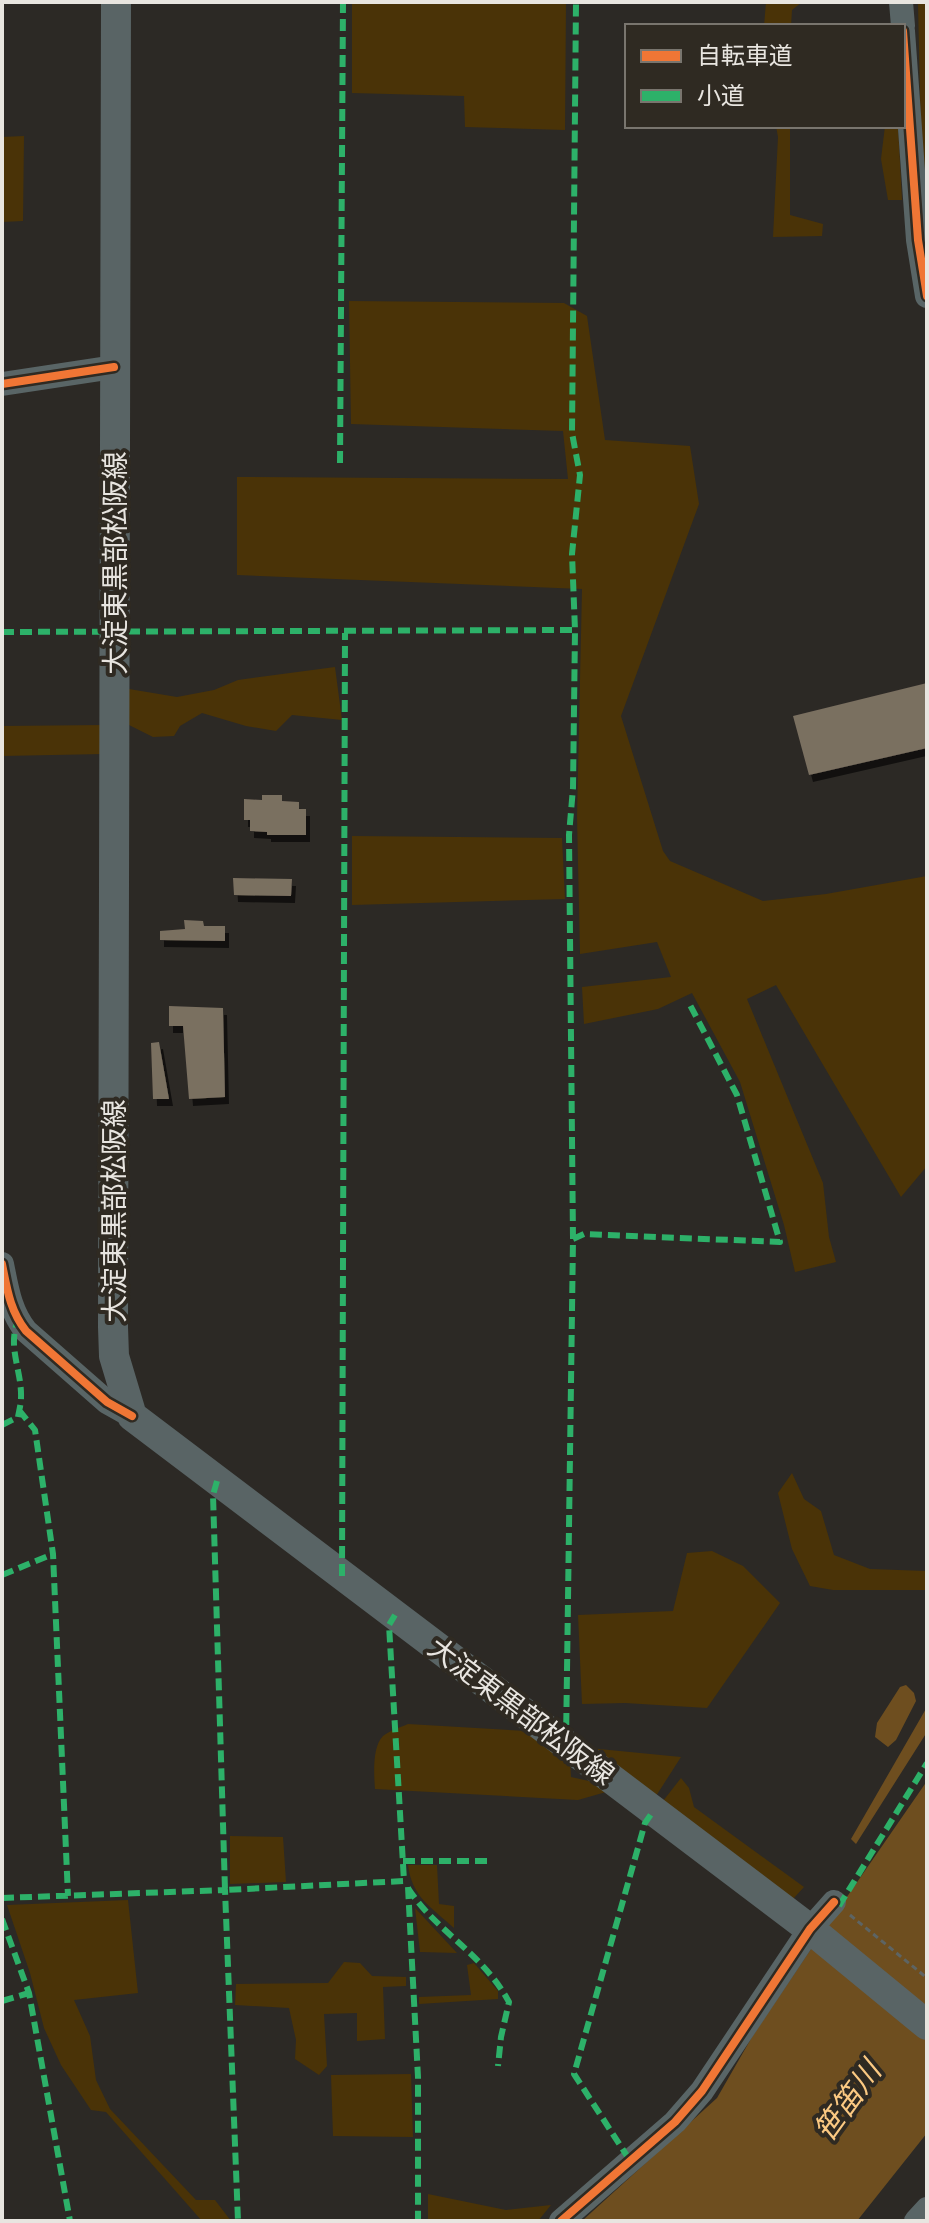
<svg xmlns="http://www.w3.org/2000/svg" width="929" height="2223" font-family="Barlow,'Noto Sans JP',sans-serif">
	<defs>
		<filter id="shadow"><feDropShadow dx="4" dy="7" stdDeviation="0" flood-color="#0009"/></filter>
	</defs>
	<rect width="100%" height="100%" fill="#2c2925"/>
	<path fill="#4a3307" d="M352 2H566L565 130 465 127 464 96 352 93Z
		M766 2H802L792 10 791 26H764Z
		M918 2H927V256L923 234Z
		M776 126H790V215L823 224 822 236 773 237 778 137Z
		M885 126H898L902 200H888L881 159Z
		M24 136 23 221 2 222V137Z
		M349 301 564 303 587 316 605 440 690 446 699 504 621 716 663 851 670 861 763 901 826 894 927 876V1166L901 1197 776 985 747 999 823 1183 829 1237 836 1262 795 1272 784 1225 740 1082 692 993 658 1009 584 1024 582 987 671 977 657 942 580 954 577 817 582 589 237 575V477L568 479 563 431 351 424Z
		M335 667 342 720 292 715 276 731 246 726 202 713 180 726 174 736 153 737 127 724 123 688 177 697 214 690 238 680Z
		M104 725V754L2 756V726Z
		M352 836 562 838 565 899 352 905Z
		M792 1473 804 1499 821 1511 834 1555 870 1569 927 1571V1590H833L810 1586 792 1549 778 1493Z
		M712 1551 743 1566 780 1603 707 1708 625 1703 582 1704 578 1615 673 1611 687 1553Z
		M408 1724 527 1731 570 1760 571 1777 589 1781 606 1792 578 1800 375 1789C374 1775 372 1747 383 1736 389 1731 401 1727 408 1724Z
		M589 1748 681 1757 656 1796Z
		M681 1778 689 1788 694 1807 804 1887 793 1899 663 1801Z
		M230 1836 283 1837 286 1882 230 1884Z
		M408 1865H437L439 1904 454 1906V1928C431 1907 412 1897 408 1865Z
		M128 1900 138 1993 74 2000 90 2036 96 2080 110 2109 196 2200H215L231 2221H202L106 2112 91 2110 61 2065 44 2028 30 1973 7 1905Z
		M415 1908 457 1953 420 1952Z
		M344 1962 360 1963 372 1976 406 1977V1986L383 1987 385 2039 357 2041V2013L324 2014 327 2066 319 2075 295 2059 296 2040 289 2008 235 2005 236 1984 328 1983Z
		M474 1963 498 1991V1999L419 2004V1997L471 1995 467 1965Z
		M411 2074 413 2137 333 2136 331 2075Z
		M428 2194 506 2210 551 2205 538 2221H428Z"/>
	<path fill="#6e4e1f" d="M906 1685 914 1693 916 1701 896 1740 888 1747 875 1737 877 1723 900 1687Z
		M927 1707V1732L856 1844 851 1839Z
		M927 1781V2133L857 2221H582L717 2098 752 2037 815 1943Z"/>
	<path fill="#7a6f60" filter="url(#shadow)" d="M927 683V748L809 775 793 716Z
		M262 795H282V801L299 802V809H306V835H267V832L250 831V820H244V799L262 800Z
		M233 878 292 879 291 896 234 895Z
		M184 920 203 921 204 926H225V941L160 940V931L185 929Z
		M169 1006 223 1008 225 1097 189 1099 183 1026H169Z
		M159 1042 169 1099H153L151 1043Z"/>
	<g fill="none" stroke-linecap="round" stroke-linejoin="round">
		<path stroke="#5d6463" stroke-width="3" stroke-dasharray="6 4" stroke-linecap="butt" d="M850 1915 927 1978"/>
		<path stroke="#596566" stroke-width="24" d="M901 2 903 26
			M903 31 918 240 927 296
			M2 384 114 367
			M2 1264C7 1289 10 1311 26 1331L107 1402 132 1416
			M561 2221 675 2122 702 2091 810 1929 834 1902
			M916 2221 927 2209"/>
		<path stroke="#596465" stroke-width="30" d="M116 2 113 1327 114 1356 132 1416 815 1933 927 2025"/>
		<path stroke="#2db169" stroke-width="6" stroke-dasharray="12 6" stroke-linecap="butt" d="M340 463 343 2
			M2 632 575 630
			M573 1239 584 1234 780 1242 737 1095 689 1003
			M19 1410 35 1430 53 1554 68 1896
			M2 1425 18 1417C19 1411 21 1404 21 1398 22 1370 7 1348 18 1320
			M217 1481 213 1495 225 1890 404 1881 389 1625 395 1615
			M2 1575 53 1554
			M342 1576 345 633
			M566 1743 573 1239 569 835 573 788 575 630 572 554 580 475 572 433 576 2
			M403 1861H492
			M408 1887 418 2077V2221
			M408 1888C435 1931 482 1952 509 2002L501 2037 498 2066
			M2 1898 225 1890 238 2221
			M839 1906 927 1763
			M2 1919 29 1993 70 2221
			M2 2001 29 1993
			M629 2159 574 2074 645 1823 654 1810"/>
		<g stroke="#2f2a22" stroke-width="13">
			<path id="cycleway" d="M903 31 918 240 927 296
				M2 384 114 367
				M2 1264C7 1289 10 1311 26 1331L107 1402 132 1416
				M561 2221 675 2122 702 2091 810 1929 834 1902"/>
		</g>
		<use href="#cycleway" stroke="#f07635" stroke-width="8"/>
	</g>
	<g text-anchor="middle" dominant-baseline="central" stroke-width="8" stroke-linejoin="round" paint-order="stroke">
		<g font-size="28" fill="#e8e5e0" stroke="#2f2a22">
			<text transform="translate(114 563) rotate(-90)">大淀東黒部松阪線</text>
			<text transform="translate(113 1211) rotate(-90)">大淀東黒部松阪線</text>
			<text transform="translate(522 1710) rotate(37)">大淀東黒部松阪線</text>
		</g>
		<g font-size="30" font-style="italic" fill="#fbc982" stroke="#2f2a22">
			<text transform="translate(846 2100) rotate(-54)">笹笛川</text>
		</g>
	</g>
	<rect width="929" height="2223" fill="none" stroke="#e8e5e0" stroke-width="8"/>
	<rect x="625" y="24" width="280" height="104" fill="#2f2a22" stroke="#79756e" stroke-width="2"/>
	<rect x="641" y="50" width="40" height="12" fill="#f07635" stroke="#79756e" stroke-width="2"/>
	<text x="697" y="64" font-size="24" fill="#e8e5e0">自転車道</text>
	<rect x="641" y="90" width="40" height="12" fill="#2db169" stroke="#79756e" stroke-width="2"/>
	<text x="697" y="104" font-size="24" fill="#e8e5e0">小道</text>
</svg>
